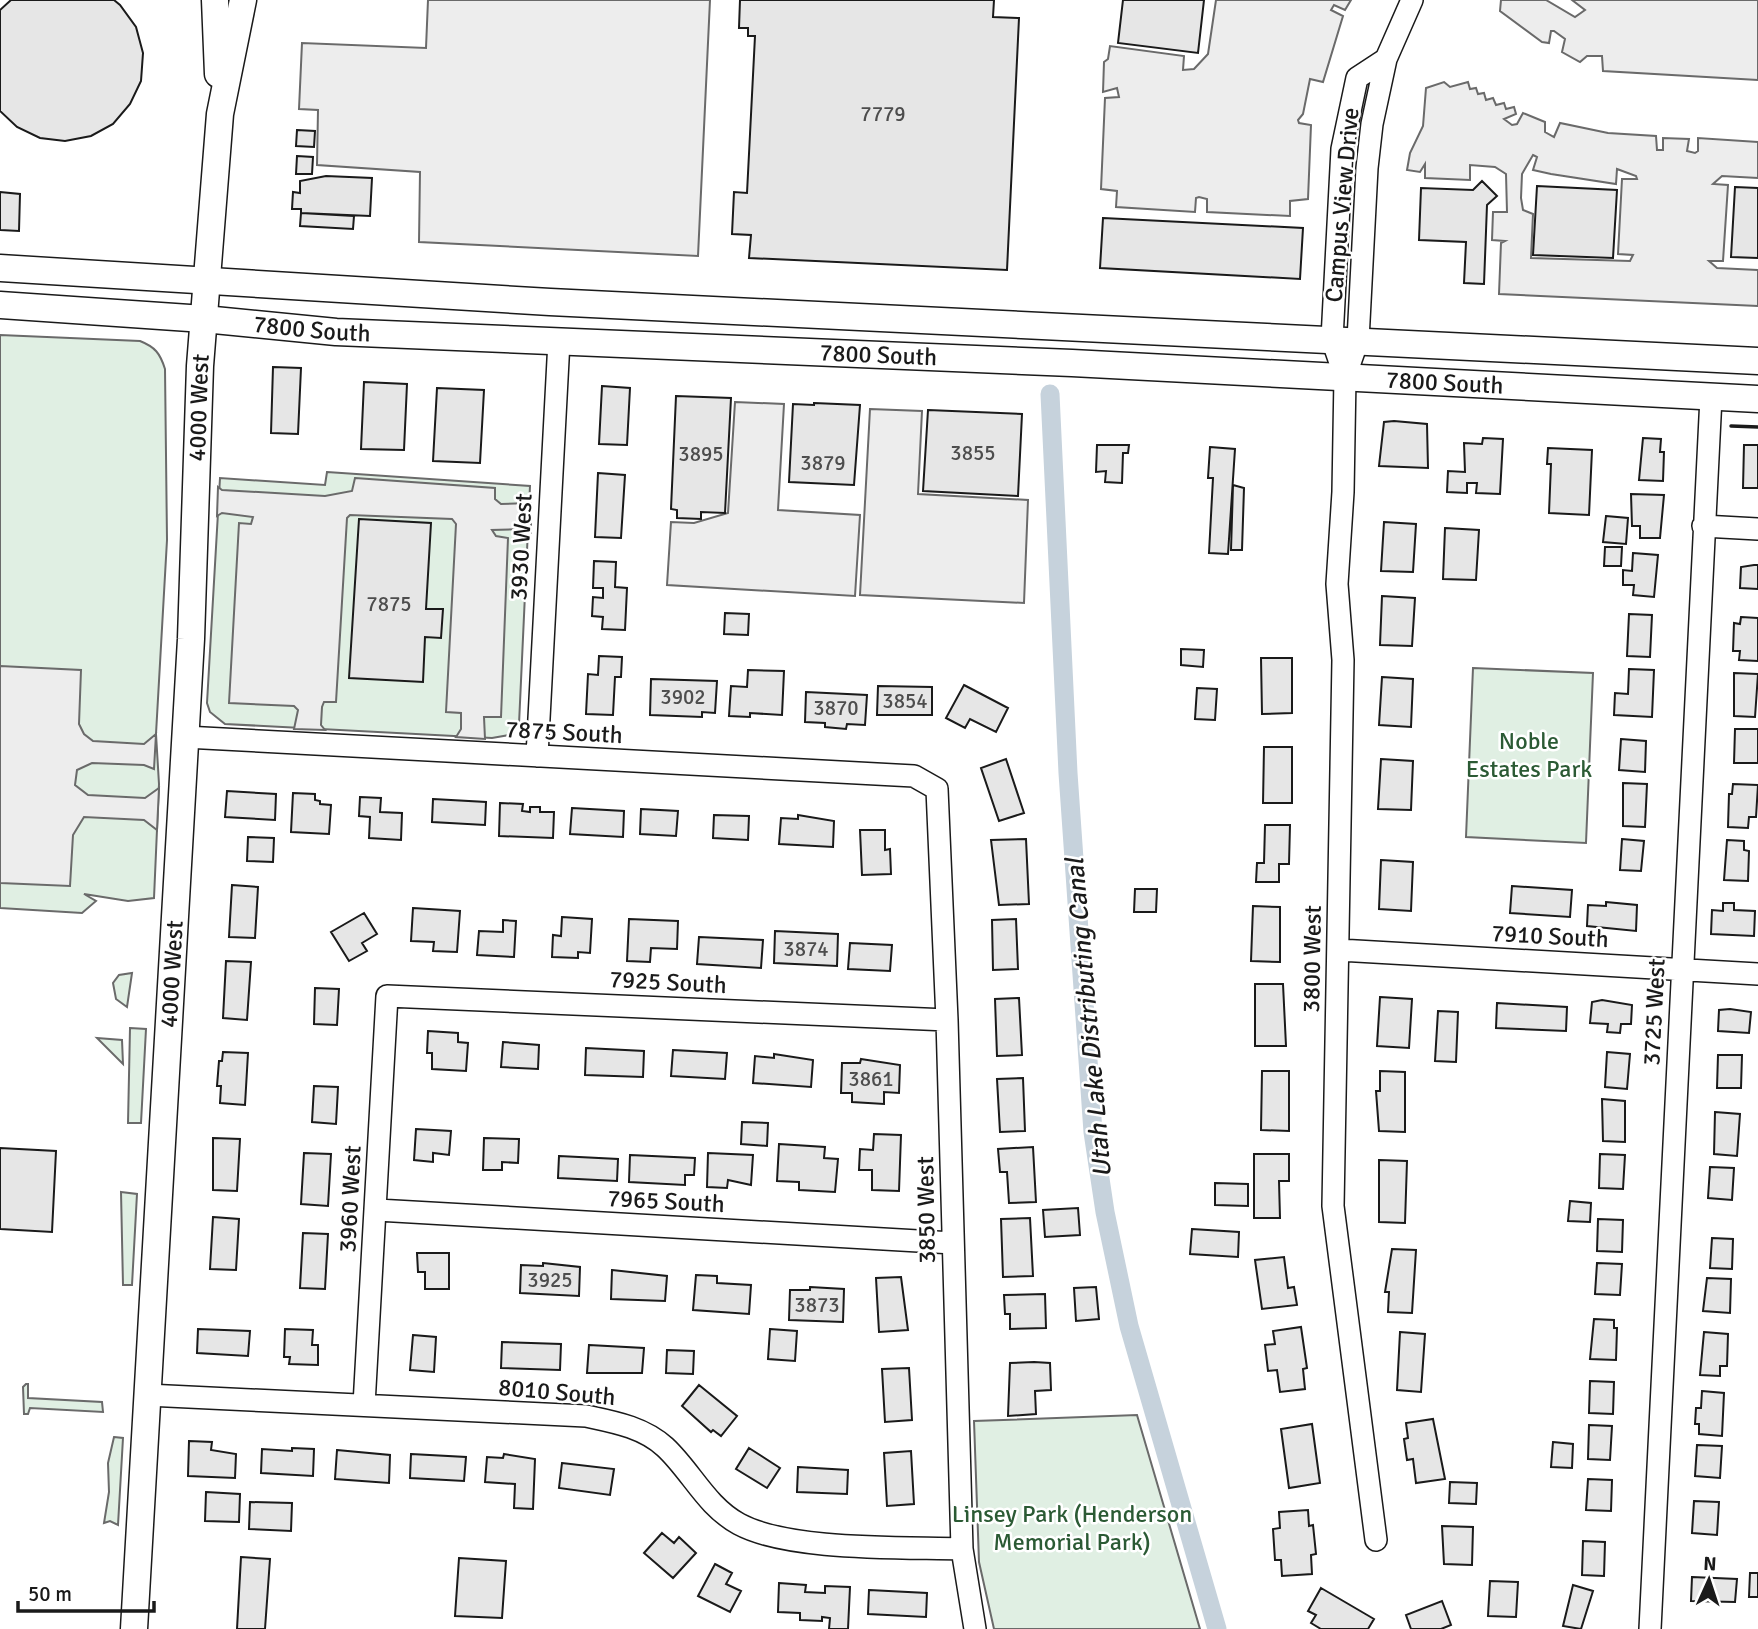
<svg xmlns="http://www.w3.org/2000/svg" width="1758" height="1629" font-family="Signika,sans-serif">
	<rect width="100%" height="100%" fill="#fff"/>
	<path fill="#e0efe3" stroke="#6a6a6a" stroke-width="2" d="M0 335 140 341C155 347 160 353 165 369L167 540 156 734 159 784 154 898 128 901 84 894 96 901 82 913 0 908Z
		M327 472 530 486 519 724 509 735 492 738 225 724 210 712 207 703 220 478 325 485Z
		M1473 668 1593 673 1586 843 1466 837Z
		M132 973 127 1007 116 999 113 983 119 975Z
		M130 1028 146 1029 141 1123H128Z
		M97 1038 122 1040 123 1064Z
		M121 1192 137 1194 132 1285H123Z
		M26 1384H28V1398L102 1402 103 1412 30 1408 28 1414H24L23 1387Z
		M1137 1415 1200 1629H994L979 1562 974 1421Z
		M114 1437 123 1438 118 1525 110 1521 104 1523 109 1492 108 1463Z"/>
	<path fill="#ededed" stroke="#6a6a6a" stroke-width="2" fill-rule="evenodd" d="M428 0H710L698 256 419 242 420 172 317 165 318 110 299 109 302 43 426 48Z
		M1216 0H1351L1345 10 1334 5 1331 10 1343 16 1323 82 1310 79 1303 114 1298 120 1299 123 1311 125 1308 199 1290 201V216L1207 212V199L1199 197 1196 198 1195 212 1116 207 1117 191 1101 189 1105 98 1119 97 1117 88 1103 92 1104 62 1108 59 1110 46 1184 56 1183 70 1194 69 1208 54Z
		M1501 0H1546L1575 17 1585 10 1572 0H1758V80L1603 71 1602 56H1587L1580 62 1562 52 1565 39 1554 31H1551L1549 43 1542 42 1500 11Z
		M1444 82 1450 87 1468 82 1470 89 1476 88 1478 94 1484 93 1486 100 1493 98 1496 105 1504 103 1506 109 1514 107 1516 114 1504 119 1512 125 1517 124 1523 113 1545 122V132L1554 137 1560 123 1608 133 1656 136 1657 150H1663V138L1689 139 1687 151 1695 153 1698 151V138L1758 142V178L1722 176 1713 184 1728 185 1723 261H1709L1717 268 1758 270V306L1499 294 1501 243 1505 241 1492 240 1493 212H1507L1506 174 1495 167 1470 165V180L1425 178V164L1420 172 1407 170 1410 153 1423 126 1426 88ZM1533 155 1537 157 1533 170 1551 174 1616 184 1617 169 1636 176 1637 179H1622L1618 254 1633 255 1630 261 1531 258 1533 214 1523 210 1521 198 1522 174Z
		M735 402 784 404 778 510 860 515 855 596 667 585 671 522 694 523 728 513Z
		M870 409 922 411 918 494 1028 500 1024 603 860 595Z
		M355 478 495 488V499L501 504 531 503V532L526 529 492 530 496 536 508 538 501 717H484L485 739 456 737 461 729V713L446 712 456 524 452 519 350 515 347 518 336 702H324L322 707 321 725 325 730 294 729 298 710 294 706 229 703 239 523 251 524 253 517 222 513 217 516 218 487 222 490 325 496 352 491Z
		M0 666 81 670 79 724 84 734 93 741 144 744 156 734 154 769 144 765 92 763 77 770 75 785 88 795 145 798 159 788 157 830 144 820 84 817 73 835 70 886 0 883Z"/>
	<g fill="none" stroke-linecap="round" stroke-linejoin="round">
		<path stroke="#c6d2dc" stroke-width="19" d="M1050 394 1068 773 1093 1132 1105 1212 1129 1326 1217 1629"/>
	</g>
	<path fill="#e6e6e6" stroke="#1a1a1a" stroke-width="2" d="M11 0H114L120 5 136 27 143 53 141 81 130 104 113 124 91 136 65 141 40 138 17 127 0 111V10Z
		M740 0H994L993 17 1019 18 1007 270 749 258 751 235 732 234 734 192 747 193 755 36H748V28H739Z
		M1123 0H1204L1198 53 1118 43Z
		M297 130 315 131 314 147 296 146Z
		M297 156 313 157 312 174H296Z
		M326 176 372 178 370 216 301 213V209H292L293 192 300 193V181Z
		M1482 181 1497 196 1487 205 1484 284 1464 283 1466 242 1419 240 1421 188 1473 190Z
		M1537 186 1617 190 1613 258 1533 255Z
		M1735 187 1758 188V258L1731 257Z
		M0 192 20 194 19 231 0 230Z
		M301 213 354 216 353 229 300 226Z
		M1103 218 1303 228 1300 279 1100 268Z
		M273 367 301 368 298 434 271 433Z
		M364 382 407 384 404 450 361 449Z
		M602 386 630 388 627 445 599 444Z
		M437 388 484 390 480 463 433 461Z
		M676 396 731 398 725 513 701 512V519L677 518V510L671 509Z
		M814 403 860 405 854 485 789 482 793 404 814 405Z
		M928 410 1022 414 1018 496 923 491Z
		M1394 421 1427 424 1428 468 1379 466 1384 422Z
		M1483 438 1503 439 1500 494 1476 493 1477 483H1467V493L1447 492 1448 471 1465 472 1464 443 1482 444Z
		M1643 438 1661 439 1660 452H1664L1663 481 1639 480Z
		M1097 445H1129L1128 453H1123L1122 483 1105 482 1106 471 1096 472Z
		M1744 445H1758V488H1743Z
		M1210 447 1235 449 1228 554 1209 553 1213 478H1208Z
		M1548 448 1592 450 1589 515 1549 513 1551 464H1547Z
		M598 473 625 475 621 538 595 537Z
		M1233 485 1244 488 1242 550H1231Z
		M1631 494 1664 495 1660 538H1640V526H1632Z
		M1606 516 1628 518 1626 544 1603 542Z
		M359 519 431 523 426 609H443L441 638 425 637 423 682 349 678Z
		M1384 522 1416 524 1413 572 1381 571Z
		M1445 528 1479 530 1476 580 1443 579Z
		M1605 547H1622L1621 566H1604Z
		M1633 553 1658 555 1654 597 1633 595 1634 585H1623V570L1632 571Z
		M594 561 616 562 615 587 627 588 625 630 602 629 603 617 592 616 593 597 603 598V588H593Z
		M1754 565H1758V589L1740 588 1741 567Z
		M1382 596 1415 598 1412 646 1380 645Z
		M725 613 749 614 748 635 724 634Z
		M1629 614 1652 615 1650 657 1627 656Z
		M1741 617 1758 618V661L1739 660 1740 651H1733L1734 623 1740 624Z
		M1181 649 1204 650 1203 667 1181 665Z
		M599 656 622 657 621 677H615L613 715 586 714 588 674 598 675Z
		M1261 658H1292V713L1262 714Z
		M1629 669 1654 670 1652 717 1614 715 1615 693 1628 694Z
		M748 670 784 671 782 715 750 713V717L729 716 731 686 747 687Z
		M1734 673 1758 674 1755 717 1734 716Z
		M1382 677 1413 679 1411 727 1379 725Z
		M651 679 717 681 715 713 702 712V717L650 715Z
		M964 685 1008 708 996 732 970 719 965 728 946 718Z
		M878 686 932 687V715H877Z
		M1197 688 1217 689 1215 720 1195 719Z
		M806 692 867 695 865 725 847 724 846 729 825 727V723L805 722Z
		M1735 729H1758V763H1734Z
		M1621 739 1646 741 1645 772 1619 770Z
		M1264 747H1292V803H1263Z
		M1006 759 1024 813 999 821 981 768Z
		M1381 759 1413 761 1411 810 1378 809Z
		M1623 783 1647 784 1645 827 1623 826Z
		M1733 784 1758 785 1756 817H1749L1748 828 1728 827 1729 794H1732Z
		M227 791 276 794 275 820 225 817Z
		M293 793 315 794V800L320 801V804L331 805 329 834 291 832Z
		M360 797 381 798 380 812 402 813 401 840 369 838 370 817 359 816Z
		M433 799 486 802 485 825 432 822Z
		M500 803 523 804 522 811 530 812V807H540V812H554L553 838 499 836Z
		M572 808 624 811 623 837 570 834Z
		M641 809 678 811 676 836 640 834Z
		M714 815 749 816 748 840 713 838Z
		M798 815 834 821 833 847 779 844 781 818 798 819Z
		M1265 825H1290L1289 864H1279V882H1256L1257 863H1264Z
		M860 830H885V850L890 849 891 874 862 875Z
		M248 837 274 838 273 862 247 861Z
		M1026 839 1029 904 999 905 991 840Z
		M1622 839 1644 841 1641 871 1620 870Z
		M1727 840 1744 841V850L1749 851 1748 881 1724 880Z
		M1381 860 1413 862 1411 911 1379 909Z
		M232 885 258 887 255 938 229 937Z
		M1512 886 1572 890 1570 917 1510 913Z
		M1135 889H1157L1156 912H1134Z
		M1606 902 1637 905 1636 931 1587 926 1588 905 1606 906Z
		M1723 903H1734V910L1755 911 1754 936 1711 934 1712 910 1723 911Z
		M1253 906 1280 907V962L1251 961Z
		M413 908 460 911 457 952 433 951 434 942 411 941Z
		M364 913 377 934 362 943 367 951 349 961 331 932Z
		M562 917 592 919 590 953 578 952V958L552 957 553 935 561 936Z
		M629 919 678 921 677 949 651 948 650 962 627 961Z
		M1016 919 1018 969 993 970 992 920Z
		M503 920 516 921 514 957 477 955 479 931 503 932Z
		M775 931 838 934 837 966 774 963Z
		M699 937 763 940 761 968 697 964Z
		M850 943 892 945 890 971 848 969Z
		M226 961 251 962 247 1020 223 1018Z
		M1255 984H1283L1286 1046H1255Z
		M315 988 339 989 337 1025 314 1024Z
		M1380 997 1412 999 1409 1048 1377 1046Z
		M1019 998 1022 1055 997 1056 995 999Z
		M1602 1000 1632 1005 1631 1024H1621L1620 1033 1607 1032 1608 1024 1590 1023 1592 1002Z
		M1497 1003 1567 1007 1566 1031 1496 1028Z
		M1730 1009 1751 1012 1749 1033 1718 1031 1719 1010Z
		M1438 1011 1458 1012 1456 1062 1435 1061Z
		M428 1031 458 1033V1042L468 1043 466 1071 432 1069V1053H427Z
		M503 1042 539 1045 538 1069 501 1067Z
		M586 1048 644 1051 643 1077 585 1075Z
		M673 1050 727 1053 725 1079 671 1076Z
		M223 1052 248 1053 245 1105 220 1103 221 1086H217L219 1061H222Z
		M1607 1052 1630 1054 1627 1089 1605 1087Z
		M774 1054 813 1060 811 1087 753 1083 755 1056 774 1058Z
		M1718 1055H1742L1741 1088H1717Z
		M861 1059 900 1065 899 1093 884 1092V1104L852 1102V1093H841L842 1063H860Z
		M1262 1071H1289V1131L1261 1130Z
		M1380 1071 1405 1072V1132L1379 1131 1376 1091H1380Z
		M1023 1078 1025 1131 1000 1132 997 1079Z
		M314 1086 338 1087 336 1124 312 1122Z
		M1602 1099 1625 1101V1142L1603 1141Z
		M1715 1112 1740 1114 1737 1156 1714 1154Z
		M742 1122 768 1123 767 1146 741 1144Z
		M416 1129 451 1131 449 1155 433 1153V1162L414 1160Z
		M874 1134 901 1135 899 1191 872 1190V1170H859L860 1149 873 1150Z
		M213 1138 240 1139 237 1191 213 1190Z
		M484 1138 519 1139 518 1163 502 1162V1170H483Z
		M779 1144 825 1147 824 1158 838 1159 835 1192 799 1190V1182L777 1181Z
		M1033 1147 1036 1202 1009 1203 1007 1172H1000L998 1149Z
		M0 1148 56 1151 52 1232 0 1229Z
		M304 1153 331 1154 328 1206 301 1204Z
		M708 1153 753 1155 751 1185 728 1180 727 1188 707 1187Z
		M1254 1154H1289V1181H1279L1280 1218H1254Z
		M1600 1154 1625 1155 1623 1189 1599 1188Z
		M630 1155 695 1158 694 1175H685V1185L629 1182Z
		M559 1156 618 1159 617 1181 558 1178Z
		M1379 1160 1407 1161 1405 1223 1379 1222Z
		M1710 1167 1734 1168 1732 1200 1708 1198Z
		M1215 1183 1248 1184V1206L1215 1205Z
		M1570 1201 1591 1203 1590 1222 1568 1221Z
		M1078 1208 1080 1235 1045 1237 1043 1210Z
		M213 1217 239 1219 236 1270 210 1269Z
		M1030 1218 1033 1276 1003 1277 1001 1219Z
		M1598 1219 1623 1220 1622 1252 1597 1251Z
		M1192 1229 1239 1232 1238 1257 1190 1254Z
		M303 1233 328 1234 325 1289 300 1288Z
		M1712 1238 1733 1239 1732 1269 1710 1268Z
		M1392 1249 1416 1250 1412 1313 1388 1312 1389 1292H1385Z
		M417 1253H449V1289H425V1272H418Z
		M1284 1257 1288 1288 1294 1287 1297 1305 1262 1309 1255 1260Z
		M543 1263 580 1267 579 1296 520 1293 521 1265 543 1266Z
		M1597 1263 1622 1264 1620 1295 1595 1294Z
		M612 1270 667 1276 665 1301 611 1299Z
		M696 1275 717 1276V1283L751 1285 749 1314 693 1310Z
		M901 1277 908 1330 879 1332 876 1278Z
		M1707 1278 1731 1279 1730 1313 1703 1311Z
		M810 1287 844 1289 843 1322 789 1320 790 1290H810Z
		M1096 1287 1099 1319 1076 1321 1074 1288Z
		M1045 1294 1046 1328 1010 1329V1314H1005L1004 1295Z
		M1594 1319 1614 1320V1328H1617L1616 1360 1590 1359Z
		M1301 1327 1307 1368 1303 1369 1305 1389 1280 1392 1277 1370 1268 1371 1265 1345 1275 1344 1273 1331Z
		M198 1329 250 1331 248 1356 197 1353Z
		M285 1329 313 1330 312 1345H318V1365L289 1364 290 1357H284Z
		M770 1329 797 1331 795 1361 768 1359Z
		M1400 1332 1425 1334 1421 1392 1397 1390Z
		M1704 1332 1728 1334 1727 1366H1720V1376L1700 1375Z
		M413 1335 436 1337 434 1372 410 1370Z
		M502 1342 561 1344 560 1370 501 1368Z
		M589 1345 644 1348 642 1373H587Z
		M667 1350 694 1351 693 1374 666 1373Z
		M1034 1362 1050 1363 1051 1390 1035 1391 1036 1414 1008 1416 1010 1363Z
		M909 1368 912 1420 885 1422 882 1369Z
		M1590 1381 1614 1382 1613 1414 1589 1413Z
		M699 1385 737 1416 721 1436 713 1430 711 1432 682 1406Z
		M1702 1391 1724 1393 1722 1436 1699 1434V1424H1695L1696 1408H1701Z
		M1433 1419 1445 1479 1416 1483 1413 1459 1407 1460 1404 1439 1408 1438 1406 1423Z
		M1312 1424 1320 1483 1289 1488 1281 1429Z
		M1589 1425 1612 1426 1610 1460 1588 1459Z
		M189 1441 212 1442 211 1450 236 1454 235 1478 188 1476Z
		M1553 1442 1573 1444 1572 1468 1551 1467Z
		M1697 1445 1722 1446 1720 1478 1695 1476Z
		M292 1448 314 1449 313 1476 261 1473 262 1449 292 1451Z
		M749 1448 780 1468 767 1488 736 1469Z
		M337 1450 390 1455 389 1483 335 1479Z
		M911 1451 914 1504 887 1506 884 1453Z
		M411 1454 466 1457 464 1481 410 1478Z
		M504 1454 535 1459 533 1509 514 1508 515 1484 485 1482 487 1457 503 1458Z
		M562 1463 614 1469 610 1495 559 1488Z
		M798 1467 848 1470 847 1494 797 1492Z
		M1588 1479 1612 1480 1611 1511 1586 1510Z
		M1450 1482 1477 1483 1476 1504 1449 1503Z
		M206 1492 240 1494 239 1522 205 1521Z
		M1694 1501 1719 1502 1717 1535 1692 1533Z
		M250 1502 292 1503 291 1531 249 1529Z
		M1308 1510 1309 1526 1313 1525 1316 1554 1311 1555 1312 1574 1282 1576 1281 1560H1275L1273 1529 1280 1528 1279 1512Z
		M1442 1526 1473 1527 1472 1565 1444 1564Z
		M662 1533 674 1543 679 1537 696 1553 673 1578 644 1553Z
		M1583 1541 1605 1542 1604 1576 1582 1575Z
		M241 1557 270 1559 265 1629H237Z
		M459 1558 506 1561 502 1618 455 1616Z
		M715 1564 732 1573 726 1584 741 1591 730 1612 698 1596Z
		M1750 1573H1758V1597H1749Z
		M1692 1577 1737 1579 1735 1602 1691 1601Z
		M1490 1581 1518 1582 1516 1617 1488 1616Z
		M779 1583 806 1585 805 1592 825 1593V1586L850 1587 848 1629H829L830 1618 822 1617V1621L800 1620V1613L778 1612Z
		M1573 1585 1593 1591 1581 1629 1563 1626Z
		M1321 1588 1374 1619 1368 1629H1321L1311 1623 1316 1615 1308 1611Z
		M869 1590 927 1593 926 1617 868 1614Z
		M1442 1601 1451 1625 1441 1629H1411L1406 1615Z"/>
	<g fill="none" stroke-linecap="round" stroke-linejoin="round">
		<g stroke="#1a1a1a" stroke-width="24">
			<path id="minor" d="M1345 377 1332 339 1342 149 1357 78 1386 59
				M1703 526 1758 529
				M185 737 914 776 937 789 947 1020 962 1549 975 1629
				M537 756 559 341
				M1339 950 1758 974
				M377 1210 953 1243
				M147 1395 586 1416C614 1422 643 1427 665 1447 691 1471 706 1506 739 1524 789 1551 903 1547 962 1549
				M364 1405 387 996 947 1020
				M1376 1540 1333 1206 1343 660 1337 584 1343 492 1345 377 1358 340 1367 168 1372 124 1386 59 1412 0
				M1650 1629 1711 397"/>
		</g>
		<g stroke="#1a1a1a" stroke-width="29">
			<g id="major">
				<path d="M215 0 218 74"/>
				<path d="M0 268 550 302 1758 361"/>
				<path id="s1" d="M0 305 204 319 336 332 1072 363 1758 399"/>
				<path id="s2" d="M134 1629 191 639 200 366 220 114 243 0"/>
			</g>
		</g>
		<use href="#minor" stroke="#fff" stroke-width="21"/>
		<use href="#major" stroke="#fff" stroke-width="26"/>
		<path stroke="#1a1a1a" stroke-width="3.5" d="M1731 426 1758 427"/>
	</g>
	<g text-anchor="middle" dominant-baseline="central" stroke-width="5" stroke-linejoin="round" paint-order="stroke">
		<g font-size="21" fill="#4d4d4d">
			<text x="883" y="114">7779</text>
			<text x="973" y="453">3855</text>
			<text x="701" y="454">3895</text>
			<text x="823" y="463">3879</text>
			<text x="389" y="604">7875</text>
			<text x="683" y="697">3902</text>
			<text x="905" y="701">3854</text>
			<text x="836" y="708">3870</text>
			<text x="806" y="949">3874</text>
			<text x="871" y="1079">3861</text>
			<text x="550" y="1280">3925</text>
			<text x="817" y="1305">3873</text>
		</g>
		<g font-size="24" fill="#1a1a1a" stroke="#fff">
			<text transform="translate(1342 205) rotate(-85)">Campus View Drive</text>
			<text stroke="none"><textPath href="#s1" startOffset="313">7800 South</textPath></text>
			<text stroke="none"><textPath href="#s1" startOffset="880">7800 South</textPath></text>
			<text stroke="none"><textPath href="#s1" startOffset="1447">7800 South</textPath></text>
			<text stroke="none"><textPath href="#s2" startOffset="1223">4000 West</textPath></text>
			<text transform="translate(521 547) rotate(-87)">3930 West</text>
			<text transform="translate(564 732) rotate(3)">7875 South</text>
			<text transform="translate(1550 936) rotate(3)">7910 South</text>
			<text transform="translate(1312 959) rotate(-89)">3800 West</text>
			<text stroke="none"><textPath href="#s2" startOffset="656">4000 West</textPath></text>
			<text transform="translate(668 982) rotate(3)">7925 South</text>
			<text transform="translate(1654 1012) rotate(-87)">3725 West</text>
			<text transform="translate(350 1199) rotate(-87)">3960 West</text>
			<text transform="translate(666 1201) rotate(3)">7965 South</text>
			<text transform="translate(926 1210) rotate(-91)">3850 West</text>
			<text transform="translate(557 1392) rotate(5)">8010 South</text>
		</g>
		<g font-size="24" fill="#2b5a34" stroke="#fff">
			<text x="1529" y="741">Noble<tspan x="1529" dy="28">Estates Park</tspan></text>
			<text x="1072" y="1514">Linsey Park (Henderson<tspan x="1072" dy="28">Memorial Park)</tspan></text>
		</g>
		<g font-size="26" font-style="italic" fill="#1a1a1a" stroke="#fff">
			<text transform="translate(1089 1018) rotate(-95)">Utah Lake Distributing Canal</text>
		</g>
	</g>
	<g transform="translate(1709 1580) rotate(3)" stroke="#ffffff" stroke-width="5" paint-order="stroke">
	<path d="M0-5L12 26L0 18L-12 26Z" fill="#1a1a1a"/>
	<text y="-10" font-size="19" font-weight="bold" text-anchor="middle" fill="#1a1a1a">N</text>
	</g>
	<path d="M18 1601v10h136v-10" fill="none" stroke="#1a1a1a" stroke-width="3.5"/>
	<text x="28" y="1601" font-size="21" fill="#1a1a1a" stroke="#ffffff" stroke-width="5" paint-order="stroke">50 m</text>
</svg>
